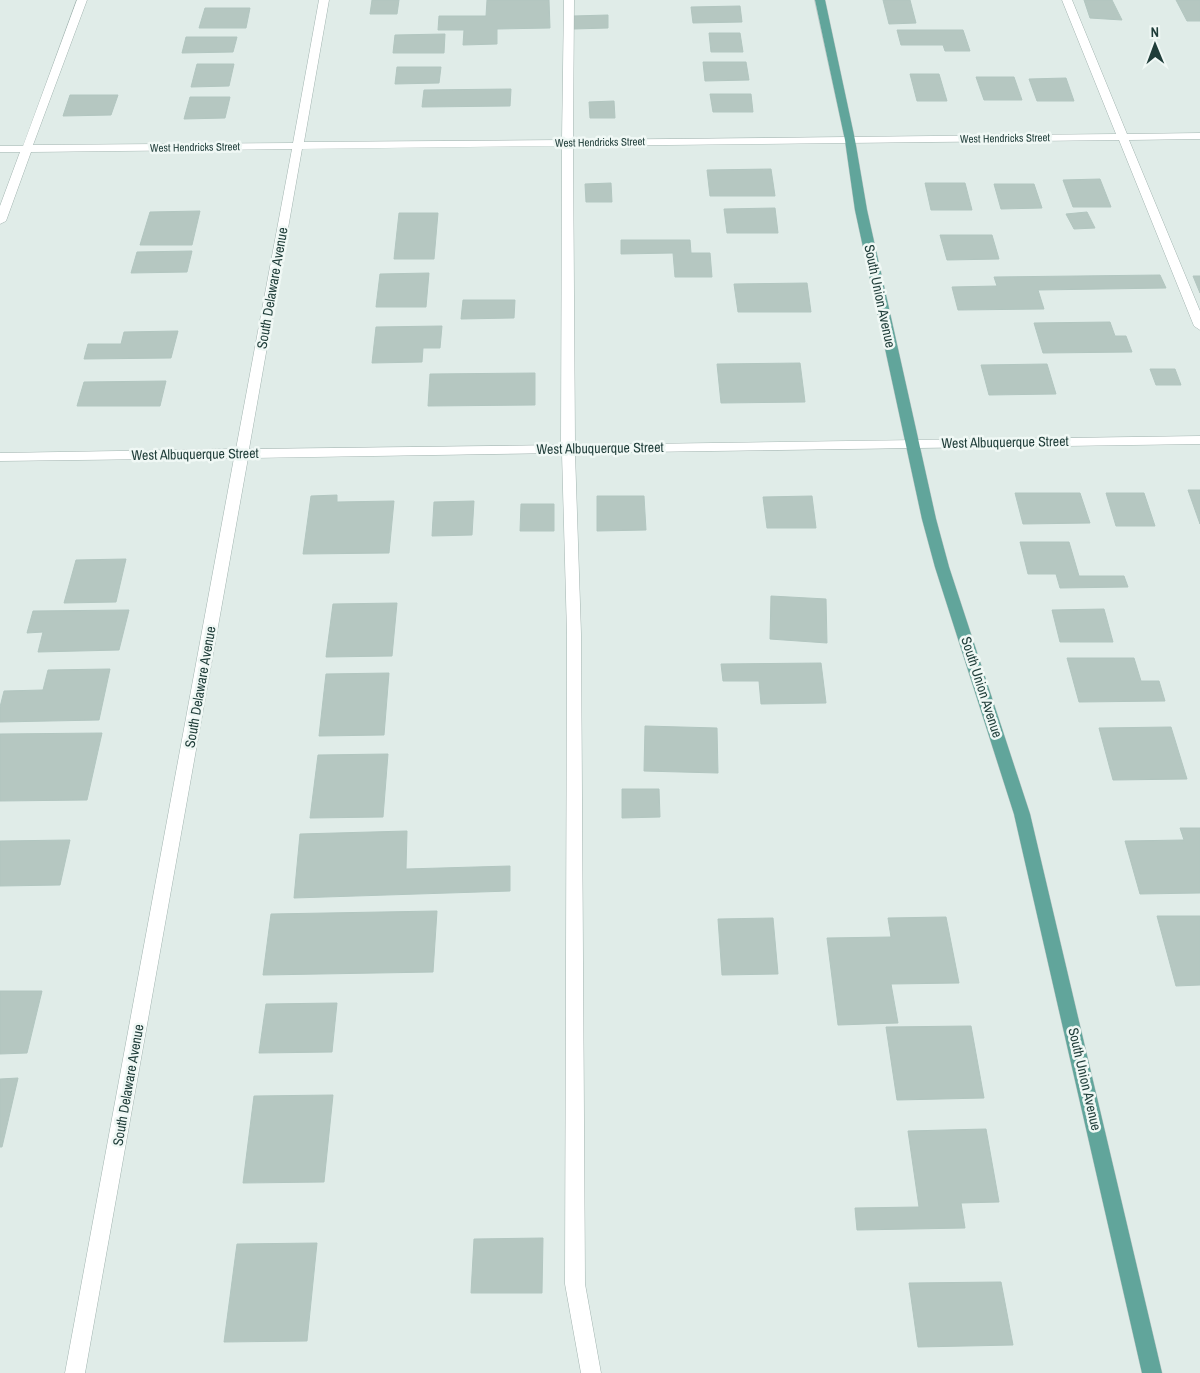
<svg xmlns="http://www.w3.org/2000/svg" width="1200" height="1373" font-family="'Archivo Narrow',sans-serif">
	<rect width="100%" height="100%" fill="#e0ece8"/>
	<path fill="#b5c7c1" stroke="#b2c6c0" d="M372 0H399L397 14H370Z
		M487 0H549L550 28 497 29V44L463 45 464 30H438L439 16H486Z
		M883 0H910L916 23 889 24Z
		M1084 0H1112L1122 20 1090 18Z
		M1176 0H1200V21H1187Z
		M740 6 742 22 693 23 691 7Z
		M205 8H250L246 28H199Z
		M608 15V28L573 29V16Z
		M897 30H963L970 51H945L943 45H901Z
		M709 33H740L743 52H711Z
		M445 34 444 53H393L395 35Z
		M186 37H237L233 52 182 53Z
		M703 62H746L749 80 705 81Z
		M197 64H234L229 86 191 87Z
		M397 67H441L439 83 395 84Z
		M910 74H939L947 101H917Z
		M976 77H1014L1022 100H984Z
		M1066 78 1074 101H1037L1029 79Z
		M511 89 510 106 422 107 424 90Z
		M710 94H751L753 112H713Z
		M70 95H118L111 115 63 116Z
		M190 97H230L225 118 184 119Z
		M614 101 615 118H590L589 102Z
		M771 169 775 196H710L707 170Z
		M1100 179 1111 207H1073L1063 180Z
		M611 183 612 202H586L585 184Z
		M925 183H965L972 210H931Z
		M994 184H1034L1042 208 1001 209Z
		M775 208 778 233H727L724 209Z
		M200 211 192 245H140L150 212Z
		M1087 212 1095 228 1074 229 1066 214Z
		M399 213H438L434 259H394Z
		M940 235H992L999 259 947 260Z
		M621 240H690L691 253H710L712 277H675L673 253 621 254Z
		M192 251 187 272 131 273 137 252Z
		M429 273 426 307H376L380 274Z
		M1160 275 1166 288 1038 290 1044 309 958 310 952 287 997 286 994 277Z
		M1193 276H1200V293Z
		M807 283 811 312H738L734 284Z
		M463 300H515L514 318 461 319Z
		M1110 322 1115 336H1126L1132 352 1043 353 1034 323Z
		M442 326 440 348H423L422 362 372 363 376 327Z
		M178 331 171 358 84 359 88 344H121L124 332Z
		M800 363 805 402 721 403 717 364Z
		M1047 364 1056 394 989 395 981 365Z
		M1150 369H1175L1181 385H1156Z
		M535 373V405L428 406 430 374Z
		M166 381 160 406H77L84 382Z
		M1188 490H1200V524Z
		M1015 493H1080L1090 523 1023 524Z
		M1106 493H1144L1155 526H1116Z
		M337 495V502L394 501 389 553 303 554 311 496Z
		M597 496H644L646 530 597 531Z
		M812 496 816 528H767L763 497Z
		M474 501 472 535 432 536 434 502Z
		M521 504H554V531H520Z
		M1020 542H1069L1079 576H1124L1128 587 1060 588 1056 574H1028Z
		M126 559 116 602 64 603 76 560Z
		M771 596 826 599 827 643 770 639Z
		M397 603 392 656 326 657 333 604Z
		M1104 609 1113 642H1060L1052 610Z
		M129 610 119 650 38 652 43 632 27 633 33 611Z
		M1067 658H1134L1141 681H1159L1165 701 1079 702Z
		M821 663 826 703 761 704 759 681H723L721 664Z
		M110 669 99 720 0 722V707L4 691 43 690 48 670Z
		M389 673 384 735 319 736 326 674Z
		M645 726 717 728 718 773 644 771Z
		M1171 727 1187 779 1113 780 1099 728Z
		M102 733 87 800 0 801V734Z
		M388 754 383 817 310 818 318 755Z
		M622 789H659L660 817 622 818Z
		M1180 828H1200V893L1140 894 1125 841 1184 840Z
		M407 831 406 869 510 866V891L294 898 300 834Z
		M70 840 60 885 0 886V841Z
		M437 911 433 972 263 975 271 914Z
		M1157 916H1200V985L1176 986Z
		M946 917 959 983 891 984 898 1023 838 1025 827 938 891 937 888 918Z
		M773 918 778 974 722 975 718 919Z
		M0 991H42L27 1053 0 1054Z
		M337 1003 332 1052 259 1053 266 1004Z
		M971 1026 984 1098 897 1100 886 1027Z
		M18 1078 2 1147H0V1079Z
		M333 1095 324 1182 243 1183 254 1096Z
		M986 1129 999 1202 961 1203 965 1228 857 1230 855 1208 919 1207 908 1131Z
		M543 1238 542 1293H471L474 1239Z
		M317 1243 307 1341 224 1342 237 1244Z
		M1001 1282 1013 1345 918 1347 909 1283Z"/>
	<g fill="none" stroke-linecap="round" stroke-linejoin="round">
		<g stroke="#a2b4b0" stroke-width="1">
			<path id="minor" d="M77 0H87L33 145 293 143 319 0H329L304 142 562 140 564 0H574L573 140 1116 134 1062 0H1072L1127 134 1200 133V139L1129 140 1200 311V330L1194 326 1119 140 573 146 575 445 1200 436V444L575 453 581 634 585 1284 601 1373H581L565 1284 567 634 562 453 248 458 85 1373H65L234 458 0 461V453L236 449 292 149 31 152 6 221 0 224V206L20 152H0V146H23ZM562 146 561 445 249 449 302 149Z"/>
		</g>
		<g stroke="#c0c9c8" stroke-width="1">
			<path id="major" d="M815 0H825L855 140 867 210 936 519 949 567 1030 814 1162 1373H1142L1014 814 935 567 922 519 855 210 845 140Z"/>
		</g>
		<use href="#minor" fill="#fff" fill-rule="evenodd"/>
		<use href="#major" fill="#61a59b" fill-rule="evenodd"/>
	</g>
	<g text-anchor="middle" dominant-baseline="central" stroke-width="5" stroke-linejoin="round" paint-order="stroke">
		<g font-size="11" fill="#1f3d39" stroke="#f0f8f5">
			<text transform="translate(1005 138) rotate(-1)">West Hendricks Street</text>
			<text transform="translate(600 142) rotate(-1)">West Hendricks Street</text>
			<text transform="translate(195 147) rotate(-1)">West Hendricks Street</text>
		</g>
		<g font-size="14" fill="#1f3d39" stroke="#f0f8f5">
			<text transform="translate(272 288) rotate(-80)">South Delaware Avenue</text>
			<text transform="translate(880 296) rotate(78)">South Union Avenue</text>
			<text transform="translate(1005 442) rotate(-1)">West Albuquerque Street</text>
			<text transform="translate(600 448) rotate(-1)">West Albuquerque Street</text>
			<text transform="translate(195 454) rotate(-1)">West Albuquerque Street</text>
			<text transform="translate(200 687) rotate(-80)">South Delaware Avenue</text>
			<text transform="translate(982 687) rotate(72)">South Union Avenue</text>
			<text transform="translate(1085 1079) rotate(77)">South Union Avenue</text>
			<text transform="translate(128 1085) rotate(-80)">South Delaware Avenue</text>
		</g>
	</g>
	<g transform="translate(1155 45) rotate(359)" stroke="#f0f8f5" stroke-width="4" paint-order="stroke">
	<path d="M0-4L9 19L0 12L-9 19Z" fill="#1f3d39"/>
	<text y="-8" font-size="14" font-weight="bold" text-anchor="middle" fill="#1f3d39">N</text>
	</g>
</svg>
